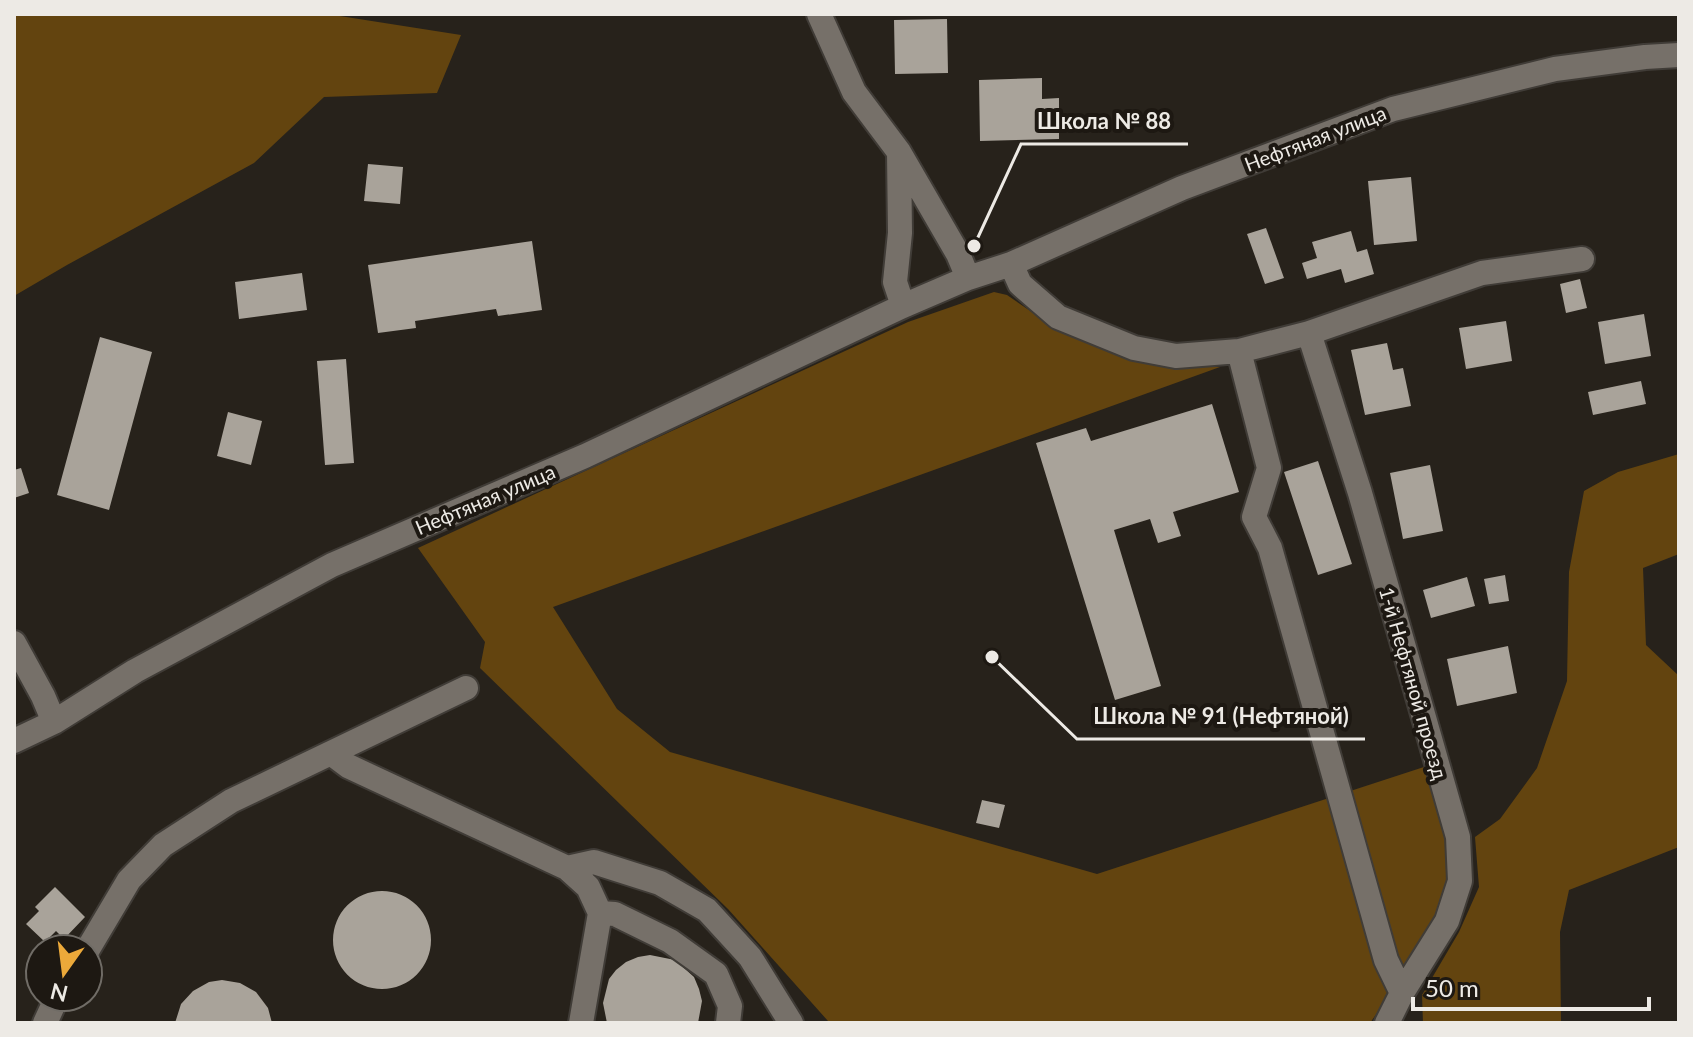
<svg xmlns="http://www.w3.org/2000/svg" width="1693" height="1037" font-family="Lato,sans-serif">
	<rect width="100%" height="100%" fill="#27221b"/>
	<path fill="#63440f" d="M14 14H327L461 35 437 93 324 97 254 163 67 265 14 296Z
		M994 292 1007 295 1051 325 1169 366 1220 367 553 607 617 709 670 752 1097 874 1430 765 1452 840V878L1438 918 1414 961 1370 1023H834L828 1021 728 909 480 668 485 642 418 548 908 322Z
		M1679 454V554L1643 568 1646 645 1679 676V847L1569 890 1560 932 1561 1023H1423L1422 995 1459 932 1479 887 1475 837 1500 819 1537 768 1567 681 1569 572 1584 491 1618 472Z"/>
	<path fill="#a9a39a" d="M947 19 948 73 895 74 894 20Z
		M1042 78V99L1059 98V139L980 141 979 80Z
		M368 164 403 167 400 204 364 201Z
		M1411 177 1417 241 1374 245 1368 181Z
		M1266 228 1284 278 1265 284 1247 234Z
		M1351 231 1357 252 1367 249 1374 274 1345 283 1341 269 1307 279 1302 263 1317 258 1312 242Z
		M532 241 542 310 498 316 496 309 415 321 416 328 378 333 368 265Z
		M302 273 307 310 239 319 235 282Z
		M1580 279 1587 308 1566 313 1560 284Z
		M1644 314 1651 356 1605 364 1598 322Z
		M1506 321 1512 361 1466 369 1459 328Z
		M100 337 152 352 109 510 57 495Z
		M1387 343 1393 370 1403 368 1411 406 1365 415 1351 350Z
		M346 359 354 463 325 465 317 361Z
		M1641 381 1646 404 1593 415 1588 392Z
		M1212 404 1239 492 1173 512 1181 536 1158 543 1150 519 1114 530 1161 686 1115 700 1036 443 1086 428 1091 441Z
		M228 412 262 421 251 465 217 456Z
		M1318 461 1352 564 1318 575 1284 472Z
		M1430 465 1443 531 1403 539 1390 473Z
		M21 468 29 493 14 498V470Z
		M1505 575 1509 601 1489 604 1484 579Z
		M1467 577 1475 606 1431 618 1423 590Z
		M1508 646 1517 693 1457 706 1447 659Z
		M982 800 1005 805 999 828 976 823Z
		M55 887 85 917 64 939 56 931 45 942 26 924 39 911 35 907Z
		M333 940a49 49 0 1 1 98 0a49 49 0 1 1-98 0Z
		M650 955 675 960 694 977 699 989 702 1001 698 1023H607L603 1003 609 979 616 970 626 962 638 957Z
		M222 980 240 983 256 992 268 1008 272 1023H175L181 1004 193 991 209 982Z"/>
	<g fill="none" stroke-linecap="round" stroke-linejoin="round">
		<g stroke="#403c37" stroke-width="28">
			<path id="minor" d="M819 14 854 92 899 152 958 254 968 278
				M899 152 900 233 895 282 903 306
				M1011 264 1020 284 1058 317 1134 348 1176 356 1239 351 1309 333
				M1239 351 1269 468 1254 517 1270 548 1386 960 1402 993
				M14 643 43 696 54 722
				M14 741 54 722 135 671 332 565 585 456 903 306 968 278 1011 264 1182 188 1393 109 1555 69 1645 57 1679 55
				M332 754 348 766 567 868 588 887 600 913 581 1023
				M567 868 594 862 660 883 707 910 750 957 791 1023
				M600 913 615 914 670 941 716 974 730 1006 728 1023
				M88 949 129 880 163 845 231 801 466 688
				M45 1023 57 997
				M1387 1023 1402 993 1447 921 1460 881 1458 837 1360 493 1309 333 1482 273 1582 259"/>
		</g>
		<use href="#minor" stroke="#767069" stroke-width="24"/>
	</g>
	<g text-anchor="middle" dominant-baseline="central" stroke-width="8" stroke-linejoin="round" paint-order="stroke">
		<g font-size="20" fill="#edeae5" stroke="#1d1812">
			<text transform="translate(1315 138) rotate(-21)">Нефтяная улица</text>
			<text transform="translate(485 499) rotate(-23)">Нефтяная улица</text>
			<text transform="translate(1414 683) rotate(74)">1-й Нефтяной проезд</text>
		</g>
	</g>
	<path fill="none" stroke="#edeae5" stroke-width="3" d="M974 246L1021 144H1188M992 657L1077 739H1365"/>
	<g fill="#edeae5" stroke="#1d1812" stroke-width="3">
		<circle cx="974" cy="246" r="8"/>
		<circle cx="992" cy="657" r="8"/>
	</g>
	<g font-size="22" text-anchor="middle" font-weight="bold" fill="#edeae5" stroke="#1d1812" stroke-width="8" stroke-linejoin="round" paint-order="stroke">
		<text x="1104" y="129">Школа № 88</text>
		<text x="1221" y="724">Школа № 91 (Нефтяной)</text>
	</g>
	<rect width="1693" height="1037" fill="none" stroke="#edeae5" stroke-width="32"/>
	<g transform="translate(64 973) rotate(194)"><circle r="38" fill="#1d1812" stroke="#706c66" stroke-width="2"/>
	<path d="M0-6L14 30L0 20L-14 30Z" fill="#eca93a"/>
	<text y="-12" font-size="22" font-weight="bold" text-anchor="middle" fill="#edeae5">N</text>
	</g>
	<path d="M1413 997v12h236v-12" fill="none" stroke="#edeae5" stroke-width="4"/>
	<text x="1425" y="997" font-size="24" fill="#edeae5" stroke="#1d1812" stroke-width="6" paint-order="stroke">50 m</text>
</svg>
